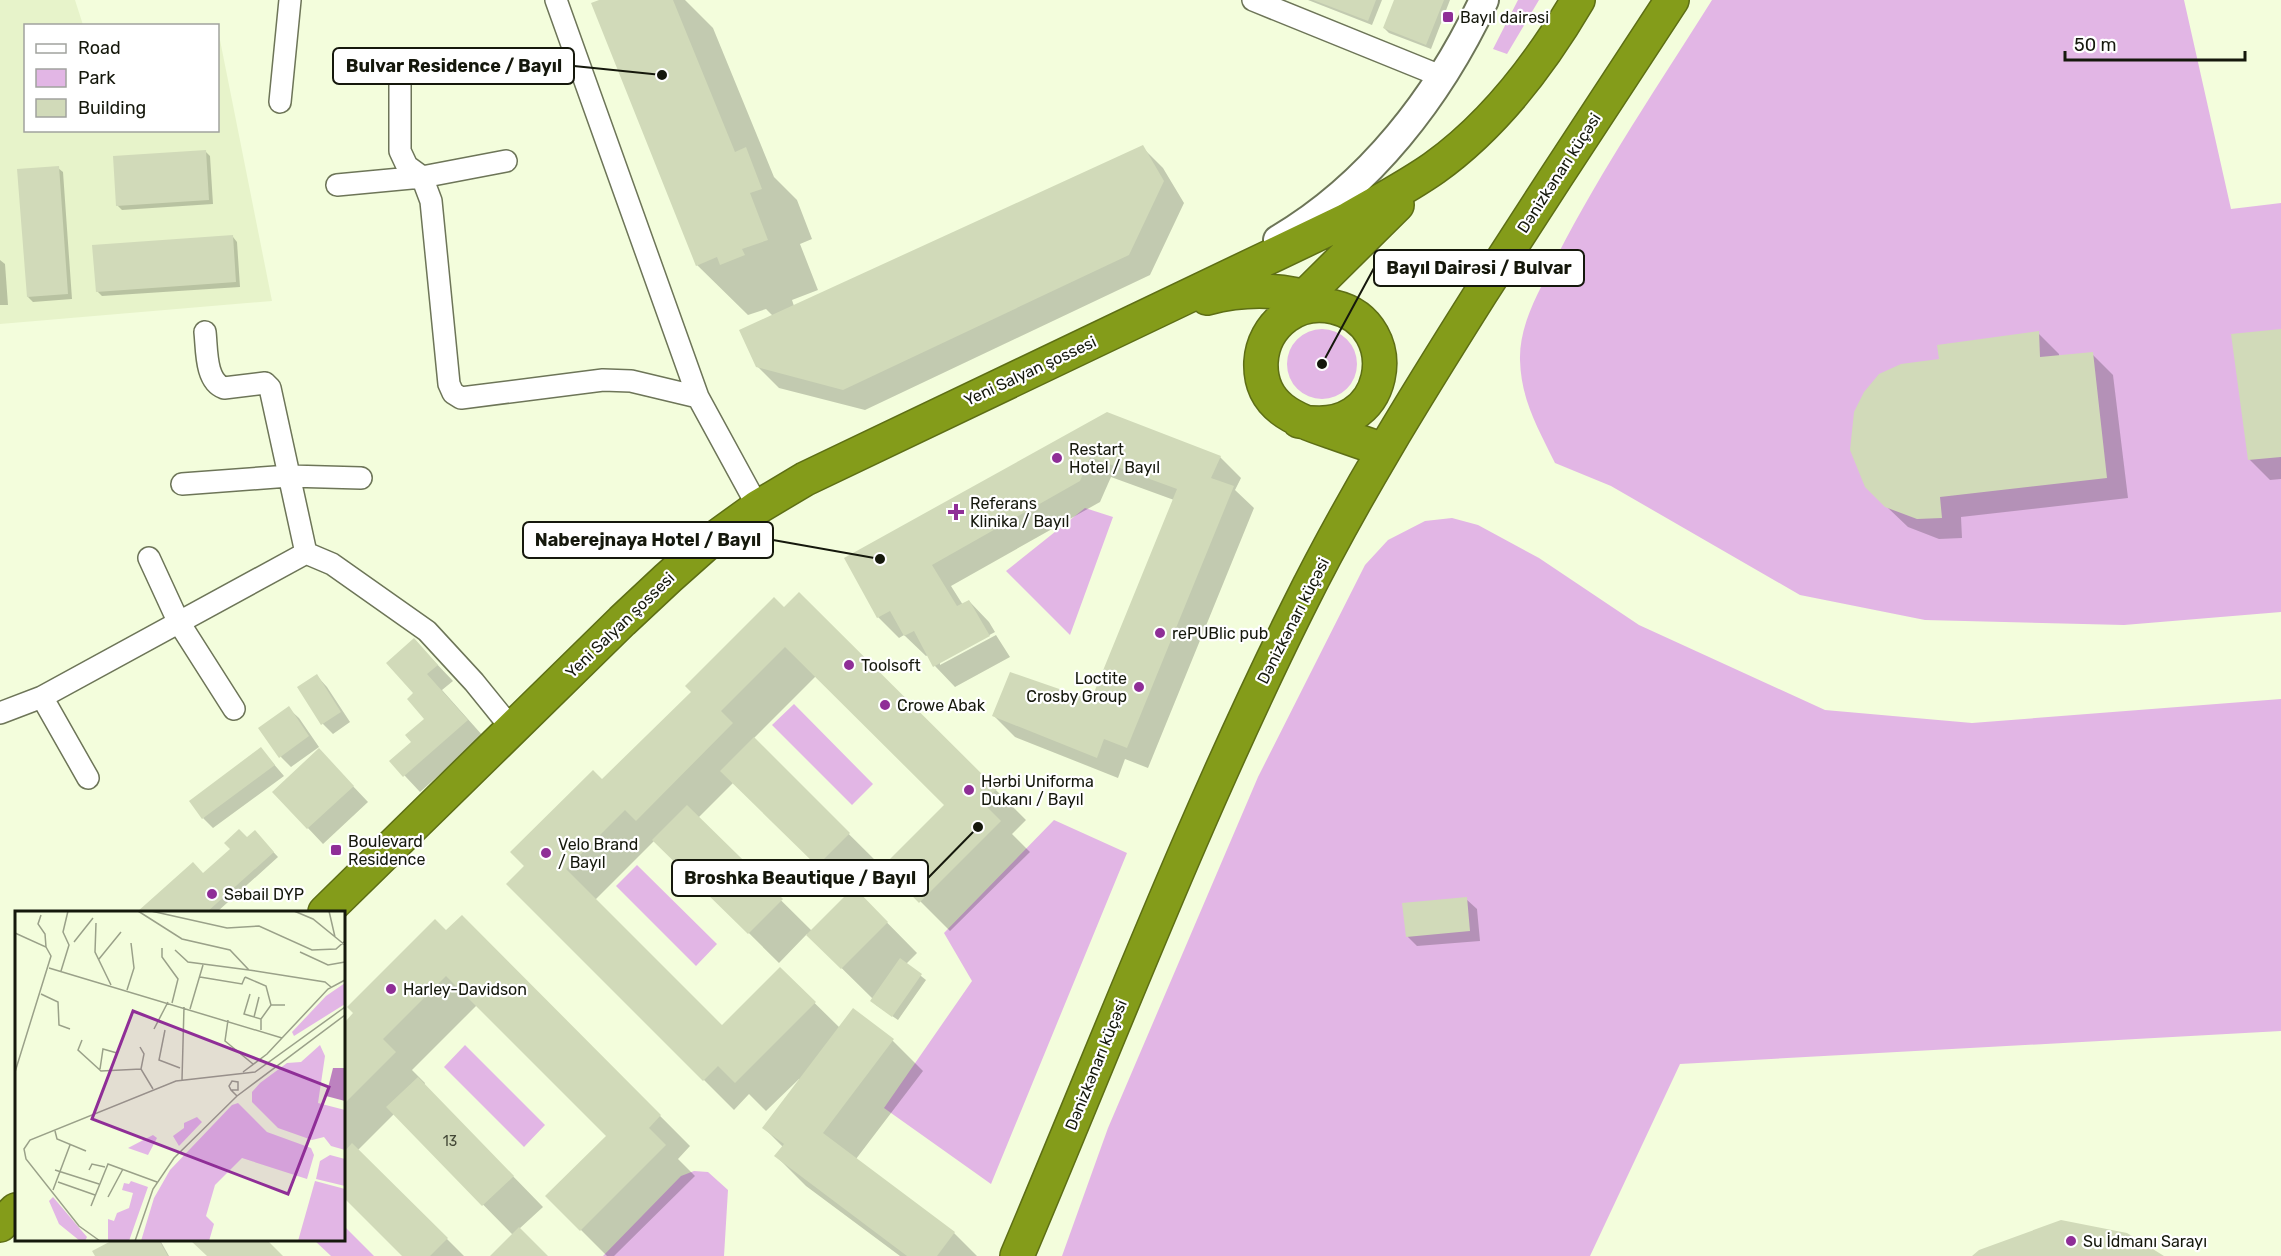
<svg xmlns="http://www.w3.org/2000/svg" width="2281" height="1256" font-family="Rubik,sans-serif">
	<rect width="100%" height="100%" fill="#f3fddc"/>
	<path fill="#e7f3ca" d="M0 0H75L83 25 26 26V130H218V30L272 301 0 324Z"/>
	<path fill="#e2b6e5" d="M1518 0H1539L1507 54 1493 49Z
		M1712 0H2184L2231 209 2281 203V612L2124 625 1925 620 1800 595 1611 486 1555 463C1538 428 1521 400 1520 360 1519 325 1539 291 1554 262 1600 171 1658 86 1712 0Z
		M1287 364a35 35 0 1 1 70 0a35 35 0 1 1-70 0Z
		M1085 508 1113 517 1070 635 1006 571Z
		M1452 518 1478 525 1539 558 1639 625 1825 710 1972 723 2281 699V1031L1680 1064 1590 1256H1062L1108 1128 1258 777 1365 565 1388 540 1425 521Z
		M794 704 873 784 852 805 772 725Z
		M1054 820 1127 853 991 1184 884 1108 972 981 944 933Z
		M637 865 717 944 696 966 616 886Z
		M465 1045 545 1125 524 1147 444 1067Z
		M694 1171 708 1172 728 1190 724 1256H603L681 1176Z
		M344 1226 374 1256H331L314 1240H344Z"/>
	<path fill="#0003" fill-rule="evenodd" d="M604 0H685L713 28 774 177 797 200 812 239 800 244 818 290 792 300 794 306 1142 147 1163 168 1184 203 1150 275 865 410 779 388 757 366 773 316 766 309 748 315 697 265Z
		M1308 0H1382L1372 25Z
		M1395 0H1450L1431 49 1389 33 1384 28Z
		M205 151 210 156 213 204 122 210 117 205Z
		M58 168 63 172 72 299 33 302 28 297Z
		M233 237 237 242 240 287 102 296 97 291Z
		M0 260 5 264 8 305H0Z
		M2281 331V479L2270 480 2249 459Z
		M2038 333 2059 354V357L2092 354 2113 375 2128 498 1961 517 1962 538 1939 539 1908 527 1866 487 1941 360Z
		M1107 414 1220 457 1241 478 1235 490 1254 508 1148 768 1125 759 1118 778 1015 737 994 716 1091 702 1174 500 1111 477 1100 502 951 586 963 605 969 601 989 622 995 632 940 662V665L996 635 1010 657 955 687 935 666 928 655 926 656 904 635 899 638 878 617 846 559Z
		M799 594 1026 820 1012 834 1030 852 950 931 885 866 946 805 816 676 753 739 879 864 854 889 917 953 906 964 926 980 898 1020 876 1005 873 999 807 934 779 963 655 840 595 900 722 1027 780 969 840 1028 853 1010 893 1041 923 1071 856 1159 954 1233 977 1256H900L806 1186 776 1156 783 1147 764 1128 800 1080 799 1079 766 1111 749 1094 734 1110 508 884 602 781ZM734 782 848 895 812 931 698 818Z
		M414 640 453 681 442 690 483 736 420 792 391 761 413 742 426 719 415 693Z
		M317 676 327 687 350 722 333 734 323 724Z
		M288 708 299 718 319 747 291 767 281 757Z
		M261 749 284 776 213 828 203 818Z
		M334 766 368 802 323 844 274 792Z
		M255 832 278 857 217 912H140L193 864 203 875Z
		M1466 899 1477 909 1480 941 1417 946 1407 936Z
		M462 917 690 1146 678 1159 695 1176 614 1256H607L547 1196 608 1136 477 1005 412 1070 425 1083 424 1085 543 1207 519 1229 546 1256H492L513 1235 394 1114 358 1150 464 1256H404L344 1196V1025Z
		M116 1240H160L169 1256H96L94 1252Z
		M192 1240H264L281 1256H209Z"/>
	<path fill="#d1dab9" d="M599 0H673L735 152 746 147 762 189 750 193 768 240 742 249 745 255 720 265 717 257 696 266 591 3Z
		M1313 0H1376L1368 21Z
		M1394 0H1444L1426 45 1383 28Z
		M1143 145 1164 181 1129 255 843 390 756 367 739 330Z
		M206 150 209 200 116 206 113 156Z
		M59 166 68 294 27 297 17 169Z
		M233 235 236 282 96 292 92 245Z
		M2281 329V457L2248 460 2231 334Z
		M2039 331 2040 357 2093 352 2107 478 1940 497 1942 518 1917 519 1885 507 1865 487 1850 450 1854 412 1864 392 1879 374 1901 364 1939 359 1937 345Z
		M1107 412 1221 456 1211 478 1234 486 1127 748 1104 739 1097 758 992 716 1010 672 1091 700 1177 489 1090 457 1080 481 932 565 957 606 969 600 990 636 933 667 914 631 904 636 890 611 877 618 844 558Z
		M799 592 997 789 983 803 1001 821 919 903 883 866 944 805 785 647 721 711 733 723 636 821 625 810 566 869 722 1025 780 967 816 1002 735 1083 718 1066 703 1081 506 884 524 866 510 852 593 770 602 779 691 692 685 686 774 597 784 607Z
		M414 638 438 665 427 674 468 720 403 777 389 761 411 742 405 735 424 719 407 699 413 693 386 663Z
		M317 674 341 712 321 725 297 687Z
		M289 706 309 736 279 758 258 728Z
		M754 737 850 833 817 866 720 771Z
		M261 747 275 765 202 819 189 801Z
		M319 748 354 786 307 829 272 792Z
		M687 805 783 899 748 934 652 840Z
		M239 829 247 837 255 830 274 852 207 912H137L193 862 203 873 230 849 224 843Z
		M854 887 888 922 841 969 806 935Z
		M1467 897 1470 931 1406 937 1402 903Z
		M462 915 661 1115 649 1128 666 1145 580 1231 545 1196 606 1136 446 976 383 1039 396 1052 344 1104V1023L353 1013 347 1007 435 919 446 930Z
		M900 958 922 974 892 1017 870 1001Z
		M853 1008 894 1039 823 1133 955 1232 937 1256H907L774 1156 784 1144 762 1128Z
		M418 1077 514 1176 482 1206 386 1107Z
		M352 1143 448 1238 430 1256H402L344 1198V1152Z
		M2061 1220 2127 1233 2164 1256H1972L1979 1250Z
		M519 1227 548 1256H490Z
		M113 1240H159L168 1256H95L92 1251Z
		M190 1240H267L283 1256H207Z"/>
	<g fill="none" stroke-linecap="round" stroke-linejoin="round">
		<g stroke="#6d7558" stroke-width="24">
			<path id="street" d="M556 0 698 397 758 507
				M1253 0 1443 77
				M400 67V151L407 166 422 177 431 201 449 384 453 393 461 398 603 380 631 381 698 397
				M280 102 290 0
				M337 185 422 177 506 161
				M205 332C207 349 205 381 224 388L265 383 270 388 306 553
				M182 484 289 476 361 478
				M149 558 178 621 234 709
				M42 697 88 778
				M0 713 42 697 306 553 332 564 427 631 474 682 512 729"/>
		</g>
		<g stroke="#6d7558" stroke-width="32">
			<path id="secondary" d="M1278 240C1370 186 1439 96 1484 0"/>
		</g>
		<g stroke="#5d6e15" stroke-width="36">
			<path id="highway" d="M1207 298C1246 288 1283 288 1321 302
				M1287 314 1397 205
				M1299 421C1390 441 1407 324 1334 307 1317 303 1300 306 1286 316 1271 327 1262 344 1261 362 1259 408 1297 420 1332 432 1349 438 1366 444 1384 450
				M325 912 622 621 668 578 704 546 758 507 805 479 1347 220C1376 203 1407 187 1434 168 1494 125 1541 63 1578 0
				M0 1225 16 1210
				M1017 1256C1109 1039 1193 819 1298 608 1352 499 1416 396 1481 293 1544 195 1608 97 1672 0"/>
		</g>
		<use href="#street" stroke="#fff" stroke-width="21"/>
		<use href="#secondary" stroke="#fff" stroke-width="28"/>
		<use href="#highway" stroke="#849c1a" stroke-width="33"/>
	</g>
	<g fill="#8f2e97" stroke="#fff" stroke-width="2">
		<rect x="1442" y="11" width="12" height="12" rx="3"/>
		<circle cx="1057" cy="458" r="6"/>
		<path d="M953 503h6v6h6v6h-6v6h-6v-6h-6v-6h6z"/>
		<circle cx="1160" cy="633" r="6"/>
		<circle cx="849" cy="665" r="6"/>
		<circle cx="1139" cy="687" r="6"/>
		<circle cx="885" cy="705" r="6"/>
		<circle cx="969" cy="790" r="6"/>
		<rect x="330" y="844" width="12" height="12" rx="3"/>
		<circle cx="546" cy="853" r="6"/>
		<circle cx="212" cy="894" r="6"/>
		<circle cx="391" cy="989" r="6"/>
		<circle cx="2071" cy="1241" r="6"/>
	</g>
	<g text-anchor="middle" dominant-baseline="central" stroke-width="4.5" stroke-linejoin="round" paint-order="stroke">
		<g font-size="14" fill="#444837">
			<text x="450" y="1141">13</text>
		</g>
		<g font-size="16" fill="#15180c" stroke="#fff" text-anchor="start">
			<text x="1460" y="17">Bayıl dairəsi</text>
			<text x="1069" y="449">Restart<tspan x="1069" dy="18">Hotel / Bayıl</tspan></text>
			<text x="970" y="503">Referans<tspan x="970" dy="18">Klinika / Bayıl</tspan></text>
			<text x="1172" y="633">rePUBlic pub</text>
			<text x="861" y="665">Toolsoft</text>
			<text x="1127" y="678" text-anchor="end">Loctite<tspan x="1127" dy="18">Crosby Group</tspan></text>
			<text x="897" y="705">Crowe Abak</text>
			<text x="981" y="781">Hərbi Uniforma<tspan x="981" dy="18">Dukanı / Bayıl</tspan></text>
			<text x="348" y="841">Boulevard<tspan x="348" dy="18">Residence</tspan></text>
			<text x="558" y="844">Velo Brand<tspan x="558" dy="18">/ Bayıl</tspan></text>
			<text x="224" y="894">Səbail DYP</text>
			<text x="403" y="989">Harley-Davidson</text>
			<text x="2083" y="1241">Su İdmanı Sarayı</text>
		</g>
		<g font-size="16" fill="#15180c" stroke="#fff">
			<text transform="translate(1559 173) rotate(-57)">Dənizkənarı küçəsi</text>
			<text transform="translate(1030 371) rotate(-25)">Yeni Salyan şossesi</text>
			<text transform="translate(1293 621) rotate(-63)">Dənizkənarı küçəsi</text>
			<text transform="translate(620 625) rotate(-44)">Yeni Salyan şossesi</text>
			<text transform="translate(1096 1065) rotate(-68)">Dənizkənarı küçəsi</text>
		</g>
	</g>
	<g transform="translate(15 911)">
		<rect width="330" height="330" fill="#f3fddc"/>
		<path d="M330 72V93L279 125 277 121 311 85ZM305 134 310 145 303 192 330 199V239L316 235 309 226 297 229 263 217 237 191V181L245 172 272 152 286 151ZM223 192 252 221 296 237 299 244 292 268 227 247 200 274 191 305 199 313 194 330H126L139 287 155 259 217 194ZM182 206 187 211 164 235 158 225 169 217V212ZM138 224 142 227 133 244 113 237ZM315 244 330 248V275L301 268 305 250ZM116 270 133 276 114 330 93 329V308L99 310 102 302 114 297 118 282 107 279 109 272 114 273ZM300 270 330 278V330H283ZM38 286 72 326 70 330H65L44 313 34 290Z" fill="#e2b6e5"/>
		<path d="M318 157H330V190L311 185Z" fill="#bc82bf"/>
		<path fill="none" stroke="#9aa189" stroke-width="1.5" d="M123 0 167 28 215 39 234 59 310 71 316 76M136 0 212 17 244 15 297 39 321 38 330 30M279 0 298 8 330 34M314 0 320 26M26 4 23 13 30 23 31 36M81 12 80 41 96 74M0 22 31 36 36 45 0 161M59 31 78 7M147 37V46L163 68 157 92M160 39 173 51 234 59M285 41 313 54 330 51M84 48 106 21M34 57 267 127M46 60 54 34 48 21 53 0M185 66 227 73 230 66M230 66 251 75 256 94M112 79 119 57 116 32M26 83 43 91 44 114 55 118M235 83 229 103 246 108V119M175 98 188 54M239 106 244 86M246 108 256 94H270M213 109 210 130 238 153M139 118 153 91M150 119 144 149 165 157M67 129 63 139 86 160 126 158 138 178M125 136 129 143 126 158M85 158 88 138 102 142M228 161 252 143 313 78 330 69M167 169 169 96M216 179H223V171L217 170 214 175 216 179 222 185M40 220 42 228 71 240M40 259 84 273M74 259 77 253 90 256M43 271 80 284M38 279 55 234M93 286 108 258M76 295 93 253 142 271M85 330 64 315 11 248 9 238 15 229 161 170 240 161 330 96M120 330 138 278 159 247 222 185 330 104"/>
		<path fill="#8f2e97" fill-opacity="0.15" stroke="#8f2e97" stroke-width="3" d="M118 100 314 176 273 283 77 208Z"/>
		<rect width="330" height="330" fill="none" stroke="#15180c" stroke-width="3"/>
	</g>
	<path fill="none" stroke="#15180c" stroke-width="2" d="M662 75L574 66M1322 364L1374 268M880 559L773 540M978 827L928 878"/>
	<g fill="#15180c" stroke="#fff" stroke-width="2">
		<circle cx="662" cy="75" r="6"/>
		<circle cx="1322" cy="364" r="6"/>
		<circle cx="880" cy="559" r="6"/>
		<circle cx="978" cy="827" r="6"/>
	</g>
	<g fill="#fff" stroke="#15180c" stroke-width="2">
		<rect x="333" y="48" width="241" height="36" rx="6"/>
		<rect x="1374" y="250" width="210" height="36" rx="6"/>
		<rect x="523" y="522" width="250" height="36" rx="6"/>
		<rect x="672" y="860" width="256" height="36" rx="6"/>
	</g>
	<g font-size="18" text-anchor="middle" font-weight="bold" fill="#15180c">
		<text x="454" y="72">Bulvar Residence / Bayıl</text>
		<text x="1479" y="274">Bayıl Dairəsi / Bulvar</text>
		<text x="648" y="546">Naberejnaya Hotel / Bayıl</text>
		<text x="800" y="884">Broshka Beautique / Bayıl</text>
	</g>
	<rect x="24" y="24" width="195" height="108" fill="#ffffff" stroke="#a1a39e" stroke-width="1.5"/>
	<rect x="36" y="44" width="30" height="9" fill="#ffffff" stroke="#a1a39e" stroke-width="1.5"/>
	<text x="78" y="54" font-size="18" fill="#15180c">Road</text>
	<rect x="36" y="69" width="30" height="18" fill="#e2b6e5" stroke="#a1a39e" stroke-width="1.5"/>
	<text x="78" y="84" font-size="18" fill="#15180c">Park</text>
	<rect x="36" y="99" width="30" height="18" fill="#d1dab9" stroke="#a1a39e" stroke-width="1.5"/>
	<text x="78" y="114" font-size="18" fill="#15180c">Building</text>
	<path d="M2065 51v9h180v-9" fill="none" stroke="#15180c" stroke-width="3"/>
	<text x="2074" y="51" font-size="18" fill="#15180c" stroke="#ffffff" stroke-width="4.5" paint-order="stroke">50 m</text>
</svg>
